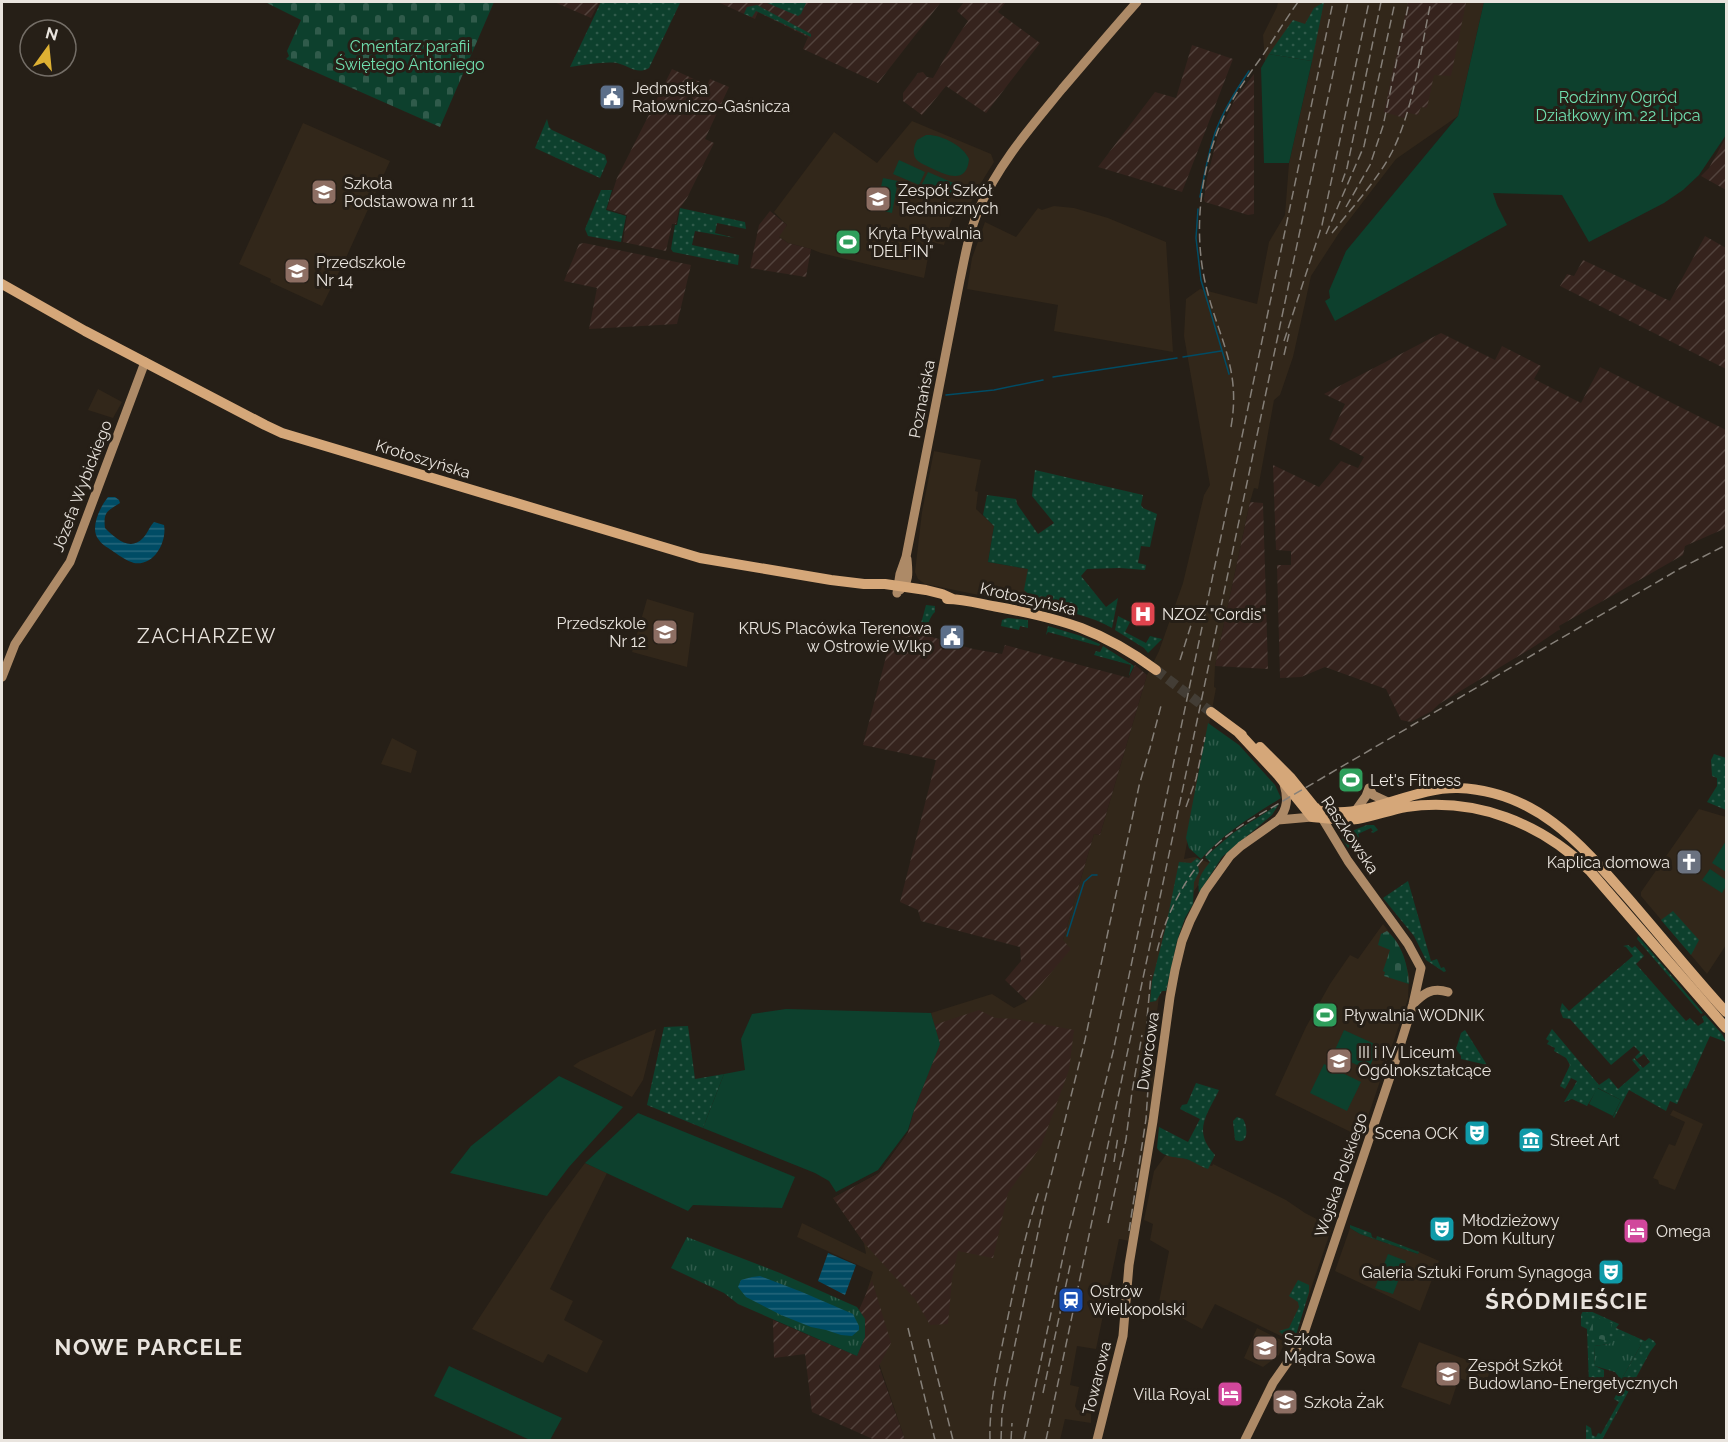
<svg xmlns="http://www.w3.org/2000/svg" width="1728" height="1442" font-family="Raleway,sans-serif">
	<defs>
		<pattern id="industrial-furrows" width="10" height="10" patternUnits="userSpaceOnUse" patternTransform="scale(1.5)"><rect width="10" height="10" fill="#35231d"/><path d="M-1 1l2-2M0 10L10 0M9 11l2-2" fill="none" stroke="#52433d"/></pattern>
		<pattern id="grass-dots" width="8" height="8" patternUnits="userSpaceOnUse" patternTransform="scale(1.5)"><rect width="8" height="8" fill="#0d402d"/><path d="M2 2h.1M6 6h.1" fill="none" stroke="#305b4b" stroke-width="1.8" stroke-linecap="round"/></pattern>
		<pattern id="cemetery-stones" width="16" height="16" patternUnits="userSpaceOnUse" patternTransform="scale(1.5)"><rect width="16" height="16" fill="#0d402d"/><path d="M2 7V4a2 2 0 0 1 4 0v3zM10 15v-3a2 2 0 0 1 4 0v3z" fill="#305b4b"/></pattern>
		<pattern id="park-tufts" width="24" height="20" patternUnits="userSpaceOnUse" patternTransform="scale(1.5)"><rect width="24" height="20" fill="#0d402d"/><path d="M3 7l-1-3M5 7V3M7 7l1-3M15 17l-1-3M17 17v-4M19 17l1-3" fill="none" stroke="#305b4b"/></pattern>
		<pattern id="water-rules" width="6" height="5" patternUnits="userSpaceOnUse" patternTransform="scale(1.5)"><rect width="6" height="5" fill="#004c65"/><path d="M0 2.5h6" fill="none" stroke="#25667b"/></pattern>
	</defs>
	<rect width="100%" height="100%" fill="#261f17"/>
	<path fill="#32271a" d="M1278 2H1484L1458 116 1396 159 1339 233 1311 276 1293 357 1280 395 1274 400 1258 489 1254 488 1250 502 1215 666 1214 687 1216 688 1184 859 1195 857 1212 864 1174 922 1164 958 1155 1028 1154 1079 1151 1107 1130 1241 1119 1239 1096 1349 1077 1346 1070 1385 1079 1387 1075 1406 1077 1410 1091 1413V1423L1065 1419 1060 1440H905L861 1310 873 1272 797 1237 802 1223 866 1254 864 1243 833 1198 879 1173 908 1133 923 1086 934 1025 931 1013 992 994 1014 1008 1027 1001 1063 940 1094 834 1100 835 1147 675 1159 651 1183 583 1204 495 1210 485 1184 336 1186 299 1200 289 1257 304 1269 242 1285 215 1289 163 1312 61 1270 54 1265 62 1263 35 1277 7Z
		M912 121 991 154 994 162 984 178 969 206 959 203 950 224 944 245 931 242 924 278 821 253 811 249 788 243 778 236 787 225 774 212 834 132 877 163Z
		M303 123 390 161 344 262 322 306 270 282 271 279 239 264Z
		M1054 206 1074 208 1108 218 1166 242 1173 352 1054 331 1058 305 967 289 972 258 985 222 1016 237 1038 208 1042 210Z
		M98 389 122 402 113 418 88 410Z
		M934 451 981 460 975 491 978 492 976 509 994 526 988 562 1028 569V594L1043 602 1035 605 1008 601 925 584 918 579 915 572 922 512Z
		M647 599 694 613 687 667 632 652Z
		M392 738 417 751 411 773 381 764Z
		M1699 809 1726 817V833L1725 836 1726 838V945L1707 974 1641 896V892Z
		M1383 924 1398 944 1403 955 1409 975 1408 999 1361 1137 1275 1095 1306 1027 1330 984 1350 955 1358 959Z
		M656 1029 643 1080 632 1097 573 1066 580 1061Z
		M1673 1110 1703 1124 1675 1190 1659 1184 1658 1180 1653 1178 1669 1144 1675 1146 1685 1122 1670 1115Z
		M1168 1154 1212 1166 1213 1164 1286 1200 1305 1213 1332 1227 1292 1344 1285 1338 1215 1304 1202 1329 1167 1310 1168 1306 1159 1302 1169 1251 1150 1240 1153 1224 1144 1220 1154 1171 1165 1156Z
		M585 1163 607 1173 550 1289 573 1301 564 1320 603 1341 587 1373 548 1354 543 1363 472 1329 547 1214Z
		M1350 1228 1360 1234 1418 1254 1419 1252 1439 1261 1420 1311 1335 1271Z
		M1257 1328 1285 1342 1279 1355 1263 1367 1244 1358Z
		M1419 1342 1491 1369 1484 1387 1459 1378 1450 1405 1401 1387Z"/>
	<path fill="url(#industrial-furrows)" d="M554 2H599L591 18Z
		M718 2H941L878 83 803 49 808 37 758 12 755 19Z
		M964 2H1006L998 12 1040 43 986 113 946 86 922 115 903 101V93L918 73 923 72 927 77 933 78 957 37 968 21 957 11Z
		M1408 2H1461L1466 3 1451 76 1434 75 1427 108 1421 107 1418 115 1406 112 1404 118 1384 112Z
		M1192 45 1233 59 1182 192 1098 167 1155 92 1176 98Z
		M672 69 707 85 710 79 729 87 705 139 714 143 687 198 679 209 676 224H672L666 251 623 242 627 215 607 209 617 178Z
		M1254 74V214L1248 215 1205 202 1204 199 1207 178 1218 135 1235 99Z
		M1726 137V190L1701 176 1709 168Z
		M770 211 787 225 779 237 788 243 811 249 806 277 750 268 759 225Z
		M1705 236 1726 248V369L1560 286 1567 274 1574 276 1583 260 1670 301Z
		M584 243 691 265 677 324 589 329 597 288 564 281 579 244Z
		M1441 333 1495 360 1502 346 1541 366 1534 379 1581 403 1600 367 1726 430V528L1685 546 1683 555 1559 626 1560 629 1535 646 1439 704 1432 711 1411 722 1401 720 1386 689 1325 667 1301 677 1280 678 1277 565H1291V551L1276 550 1273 465 1319 487 1341 461 1358 468 1364 457 1329 439 1345 404 1324 394Z
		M1250 502 1263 503 1268 669 1215 666Z
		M894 626 973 649 1002 654 1005 645 1129 678 1135 665 1147 675 1100 835 1094 834 1063 940 1071 949 1027 1001 1005 980 1021 961 1020 947 921 921 918 910 900 902 936 760 863 745Z
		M979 1010 995 1018 1015 1019 1074 1030 1069 1070 1041 1146 1008 1193 993 1258 958 1251 952 1279 948 1324 930 1325 915 1299 864 1243 833 1198 879 1173 908 1133 914 1110 940 1044 934 1025Z
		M872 1280 891 1343 879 1366 905 1440H875L812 1412 805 1354 774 1358 773 1320 857 1356 865 1337V1319L859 1310Z"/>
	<path fill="url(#grass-dots)" d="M601 2H677L680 3 649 68C637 75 629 66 617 63 608 61 580 65 570 67Z
		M765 2H806V3L801 14 798 16Z
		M1324 2 1312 61 1269 54 1293 20 1305 24 1314 8Z
		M757 5 811 34V37L756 11 752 17 744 14 747 7Z
		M547 119 549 127 552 130 605 155 607 162 600 178 535 148Z
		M601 190H612L606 210 626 216 621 242 588 236 585 229Z
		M680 208 745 222 746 229 717 223 715 233 735 238 695 231 692 245 739 255 738 265 673 252 671 249 675 225H677Z
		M1035 470 1143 495 1141 505 1143 508 1157 514 1150 547 1141 546 1138 563 1146 565 1145 570 1120 568 1087 569 1081 576 1106 607 1118 598 1112 628C1086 612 1045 611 1024 590L1028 569 988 562 994 526 983 515 987 495 1016 499 1017 504 1038 534 1054 523 1032 496Z
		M926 605 935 606V612C929 617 926 629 927 634L919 631Z
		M1118 616 1130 622 1125 632 1146 643 1150 636 1162 639 1148 653 1144 648 1115 630Z
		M1008 618 1028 620V628L1020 626 1019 630 1001 626 1002 620Z
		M1048 626 1081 636 1100 644 1099 646 1048 632 1046 635Z
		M1103 646 1134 666 1129 676 1131 665 1094 655 1096 651 1100 652Z
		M1714 754 1726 758V810L1707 802 1717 786V778L1712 776 1711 760Z
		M1279 804 1272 815 1222 857 1199 893C1197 878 1201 874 1210 862L1205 857 1233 833Z
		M1367 825H1374L1378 830 1373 833 1371 832 1373 831 1371 828 1358 834 1359 837 1355 841 1356 842 1353 846 1348 848 1342 839 1344 834Z
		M1197 858 1201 861 1198 865 1199 872 1194 882 1193 904 1185 918 1177 941 1166 991H1162L1156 1001 1150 1002 1152 981 1166 926 1179 862 1191 863Z
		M1408 881 1431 961 1437 959 1441 968 1444 967 1446 971 1444 972 1426 960 1414 936 1383 898Z
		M1673 911 1699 940 1691 955 1661 920Z
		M1638 936 1703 1013 1701 1014 1637 939Z
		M1628 945 1632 948 1635 946 1644 956 1636 964 1686 1021 1690 1018 1698 1026 1704 1022 1702 1017 1705 1015 1722 1034 1726 1042 1710 1036 1686 1089 1684 1088 1677 1104 1670 1101 1666 1111 1629 1090 1614 1118 1613 1117 1621 1100 1598 1088 1587 1106 1572 1099 1565 1102H1564L1571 1090H1572L1577 1081 1571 1078 1565 1089 1560 1086 1570 1065 1566 1058 1554 1051 1555 1048 1547 1044 1549 1041 1546 1039 1552 1029 1599 1085 1609 1078 1618 1089 1640 1070 1632 1060 1634 1058 1643 1068 1650 1062 1644 1054 1637 1059 1635 1057 1640 1052 1634 1046 1611 1065 1570 1019 1563 1018 1560 1010 1562 1003 1569 1011 1633 956 1626 947 1623 946Z
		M688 1026 695 1079 724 1074 703 1128 647 1105 664 1027Z
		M1465 1030 1487 1065 1461 1059V1056L1456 1049 1461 1033Z
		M1196 1083 1219 1090C1207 1115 1192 1131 1215 1155L1208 1169C1202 1167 1196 1163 1189 1160 1178 1156 1164 1159 1157 1148L1159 1127 1188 1142 1200 1119 1180 1109 1182 1105 1187 1104Z
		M1237 1117 1243 1119C1248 1127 1249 1146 1235 1140L1233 1121Z
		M1350 1225 1371 1233 1372 1237 1376 1239 1377 1236 1419 1252 1418 1254 1360 1234 1350 1228Z
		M1298 1280 1309 1285V1292L1293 1345 1279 1331 1289 1328 1299 1307 1298 1302 1289 1296Z
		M1588 1310 1619 1324 1616 1328 1645 1341 1649 1338 1654 1341 1656 1344 1650 1352 1602 1440H1586V1425L1591 1428 1592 1435 1596 1437 1598 1433 1601 1434 1619 1402 1614 1399 1616 1395 1619 1396 1620 1393 1615 1389 1619 1383 1624 1385 1626 1383 1621 1380 1641 1345 1618 1339 1609 1344 1594 1346 1595 1366 1604 1370V1376L1596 1389 1589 1385 1587 1329 1581 1326V1315L1583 1311Z"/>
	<path fill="url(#cemetery-stones)" d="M265 2H494L440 127 286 59 289 56 287 51 301 20Z
		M1387 931C1402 944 1408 965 1409 984L1384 976 1385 972 1383 971 1390 950 1378 945 1381 934Z
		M1595 1317 1612 1323 1608 1341 1595 1338 1588 1334Z"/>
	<path fill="url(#park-tufts)" d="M1208 723 1239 745 1275 785 1281 798C1252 816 1224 833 1201 859L1189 848 1186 838Z
		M687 1237 780 1273 857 1307 865 1319V1337L857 1356 738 1304 724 1293 671 1268Z
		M1620 1335 1641 1345 1621 1380 1615 1372 1595 1366 1594 1346 1609 1344Z"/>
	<path fill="#0d402d" d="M1484 2H1726V135L1699 175 1683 190 1664 203 1589 242 1562 195 1493 193 1497 205 1507 225 1335 321 1325 301 1330 298 1329 291 1346 251 1458 116Z
		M1269 54 1312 61 1289 163H1264L1261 68Z
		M926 135C940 134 963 145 969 159 967 184 948 176 933 169 928 166 920 164 916 159 912 153 914 146 917 140Z
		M899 160 925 172 919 185 893 174Z
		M928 172 956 184 950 198 921 186Z
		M883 178 898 181 892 213 876 209Z
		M1726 841V872L1712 863Z
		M1710 869 1726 880V886L1722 893 1702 880Z
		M786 1009 931 1013 940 1044 914 1110 908 1130 878 1170 836 1192 829 1181 815 1173 703 1128 724 1074 745 1070 741 1039 752 1014Z
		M1344 1030 1379 1046 1368 1070 1333 1054Z
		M1324 1064 1361 1082 1347 1111 1310 1093Z
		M559 1076 623 1107 569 1167 547 1196 450 1173 471 1146Z
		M1597 1088 1621 1100 1613 1116 1589 1104Z
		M638 1113 795 1177 782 1208 693 1205 688 1211 585 1163Z
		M1388 1254 1406 1261 1393 1294 1375 1288Z
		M449 1366 562 1418 550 1440H530L434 1396Z"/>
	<path fill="url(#water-rules)" d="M108 497H115L119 500 120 503C108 511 103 511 105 528 115 538 130 552 143 538 148 533 149 527 154 522L164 525C167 541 155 566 134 563 127 561 120 556 114 552 109 548 102 545 99 540 89 529 100 507 108 497Z
		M828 1253 856 1265 845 1295 818 1281Z
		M760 1276 802 1292 853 1314 859 1326V1330L852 1336 841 1335 826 1330 811 1327 781 1315 746 1297 738 1287 741 1280 752 1277Z"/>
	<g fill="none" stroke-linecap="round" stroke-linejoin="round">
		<path stroke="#004c65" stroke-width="1.5" d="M1200 197C1204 176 1208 154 1215 133 1223 111 1236 90 1249 71
			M1198 209 1196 238 1201 280 1229 374
			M1183 357 1221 351
			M1053 377 1177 358
			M946 395 994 390 1043 380
			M1067 936 1084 882 1092 875H1097"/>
		<path stroke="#433d35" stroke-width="10" stroke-dasharray="10 5" stroke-linecap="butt" d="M1156 670 1211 712"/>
		<path stroke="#ad8a67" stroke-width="9" d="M900 590C910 582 908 571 907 559
			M897 593 900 574 906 557 960 280C965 256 969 232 979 209 999 163 1031 127 1062 89 1087 60 1112 30 1137 2
			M2 677 15 644 70 562 145 362
			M1369 788 1373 795 1388 802
			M1356 810 1366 796 1369 788
			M1278 820C1288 809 1288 798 1284 784
			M1413 1004C1424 993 1432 987 1448 992
			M1097 1440 1123 1336 1129 1265 1153 1121 1170 997 1175 970 1182 941 1190 921 1205 891 1230 856 1241 846 1278 820 1312 817
			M1245 1440 1273 1383 1294 1353 1303 1336 1395 1062 1413 1004 1421 968 1408 944 1348 861 1322 818 1326 815"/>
		<path stroke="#d5a779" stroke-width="10" d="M2 284 85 331 265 425 282 433 700 558 831 580 864 584H885L926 590 942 594 953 599
			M947 599C964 599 981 604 998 607 1063 619 1102 630 1156 670
			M1211 712 1242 735
			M1238 732 1278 775 1312 817C1327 818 1342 821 1357 819 1374 816 1390 810 1406 807 1476 797 1541 823 1590 871L1726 1028
			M1260 747 1290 777 1319 813
			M1316 808C1321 810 1328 812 1333 812 1374 815 1415 787 1458 788 1540 791 1585 849 1634 905 1665 941 1695 978 1726 1012"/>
		<path stroke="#868079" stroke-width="1.5" stroke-dasharray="9 4.5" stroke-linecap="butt" d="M1342 182 1347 168 1381 2
			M1346 207 1370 165 1383 126 1409 2
			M1332 233C1351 209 1378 179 1392 152 1414 107 1420 54 1430 6
			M1326 234 1364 146 1395 2
			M1284 341 1322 225 1369 2
			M1284 355 1289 334
			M1231 427C1241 370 1220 341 1207 290 1192 233 1200 165 1226 112 1236 92 1250 73 1263 55 1275 37 1286 19 1298 2
			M1180 660 1191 625
			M1186 807 1196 779 1205 737
			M1157 951C1166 914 1186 875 1213 848 1223 838 1235 830 1247 822L1681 568 1726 545
			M1114 1162 1118 1136
			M1108 1223 1126 1139 1132 1092 1142 1035
			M1129 1231 1146 1119 1149 1074 1147 1019 1151 975
			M908 1328 935 1440
			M928 1339 953 1440
			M1043 1393 1071 1261
			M990 1440C989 1403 998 1367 1005 1331 1015 1284 1024 1237 1039 1191
			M1001 1440 1002 1412 1006 1388 1043 1208 1085 1040 1139 786 1150 748 1162 702
			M1011 1440 1012 1423
			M1024 1440 1067 1238 1113 1052 1333 2
			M1046 1440 1348 2"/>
	</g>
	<defs>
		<g id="civic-square" transform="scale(1.35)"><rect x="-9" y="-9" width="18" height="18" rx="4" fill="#5c6f8a" stroke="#261f17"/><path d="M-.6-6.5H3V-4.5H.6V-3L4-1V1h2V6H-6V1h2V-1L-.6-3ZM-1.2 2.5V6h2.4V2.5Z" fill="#fff"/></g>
		<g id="school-square" transform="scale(1.35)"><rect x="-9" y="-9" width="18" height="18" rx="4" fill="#8d6e63" stroke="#261f17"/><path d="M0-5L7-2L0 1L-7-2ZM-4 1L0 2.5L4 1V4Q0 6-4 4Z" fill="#fff"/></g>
		<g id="stadium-square" transform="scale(1.35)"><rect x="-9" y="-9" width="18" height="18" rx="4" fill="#2e9e5b" stroke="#261f17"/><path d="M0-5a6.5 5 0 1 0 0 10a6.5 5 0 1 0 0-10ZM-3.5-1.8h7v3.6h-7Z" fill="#fff"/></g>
		<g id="hospital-square" transform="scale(1.35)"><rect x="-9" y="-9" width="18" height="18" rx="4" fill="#e0444e" stroke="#261f17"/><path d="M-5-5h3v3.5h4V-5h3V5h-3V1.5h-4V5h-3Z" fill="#fff"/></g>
		<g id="church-square" transform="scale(1.35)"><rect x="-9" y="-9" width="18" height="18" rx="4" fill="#6b7280" stroke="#261f17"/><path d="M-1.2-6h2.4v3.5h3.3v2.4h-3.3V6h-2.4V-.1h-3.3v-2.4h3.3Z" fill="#fff"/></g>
		<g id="university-square" transform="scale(1.35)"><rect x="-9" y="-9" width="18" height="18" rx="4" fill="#8d6e63" stroke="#261f17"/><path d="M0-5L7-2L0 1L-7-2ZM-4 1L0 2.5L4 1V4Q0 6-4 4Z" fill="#fff"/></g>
		<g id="theatre-square" transform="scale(1.35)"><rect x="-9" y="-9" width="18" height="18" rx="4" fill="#0f9aa8" stroke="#261f17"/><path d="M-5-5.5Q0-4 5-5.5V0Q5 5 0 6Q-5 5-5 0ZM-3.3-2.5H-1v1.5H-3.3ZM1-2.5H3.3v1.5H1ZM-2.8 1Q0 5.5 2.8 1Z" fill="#fff"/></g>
		<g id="museum-square" transform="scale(1.35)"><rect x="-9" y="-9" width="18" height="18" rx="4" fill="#0f9aa8" stroke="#261f17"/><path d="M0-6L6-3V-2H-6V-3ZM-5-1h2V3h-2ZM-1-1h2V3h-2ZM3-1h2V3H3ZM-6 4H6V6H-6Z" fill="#fff"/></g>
		<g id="hotel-square" transform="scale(1.35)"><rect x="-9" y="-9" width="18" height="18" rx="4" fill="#d1479c" stroke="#261f17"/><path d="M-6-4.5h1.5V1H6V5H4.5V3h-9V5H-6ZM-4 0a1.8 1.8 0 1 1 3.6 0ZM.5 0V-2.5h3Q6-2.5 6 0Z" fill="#fff"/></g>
		<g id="station-square" transform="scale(1.35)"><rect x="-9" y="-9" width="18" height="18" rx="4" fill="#1a4fb4" stroke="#261f17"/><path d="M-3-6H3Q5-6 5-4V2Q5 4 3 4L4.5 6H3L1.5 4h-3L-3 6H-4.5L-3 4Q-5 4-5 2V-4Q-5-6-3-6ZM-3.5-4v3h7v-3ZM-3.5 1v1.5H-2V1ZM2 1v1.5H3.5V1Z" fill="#fff"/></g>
	</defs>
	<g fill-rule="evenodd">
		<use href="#civic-square" x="612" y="97"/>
		<use href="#school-square" x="324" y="192"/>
		<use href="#school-square" x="878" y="199"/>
		<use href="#stadium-square" x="848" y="242"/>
		<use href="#school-square" x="297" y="271"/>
		<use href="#hospital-square" x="1143" y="614"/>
		<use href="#school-square" x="665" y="632"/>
		<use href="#civic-square" x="952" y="637"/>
		<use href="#stadium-square" x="1351" y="780"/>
		<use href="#church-square" x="1689" y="862"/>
		<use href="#stadium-square" x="1325" y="1015"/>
		<use href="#university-square" x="1339" y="1061"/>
		<use href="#theatre-square" x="1477" y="1133"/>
		<use href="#museum-square" x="1531" y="1140"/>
		<use href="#theatre-square" x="1442" y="1229"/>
		<use href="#hotel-square" x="1636" y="1231"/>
		<use href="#theatre-square" x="1611" y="1272"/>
		<use href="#station-square" x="1071" y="1300"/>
		<use href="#school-square" x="1265" y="1348"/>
		<use href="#university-square" x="1448" y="1374"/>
		<use href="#hotel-square" x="1230" y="1394"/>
		<use href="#school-square" x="1285" y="1402"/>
	</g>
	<g text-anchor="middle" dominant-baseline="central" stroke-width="6" stroke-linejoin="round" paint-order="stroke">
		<g font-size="16" fill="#6fdfaf" stroke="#261f17">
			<text x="410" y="46">Cmentarz parafii<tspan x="410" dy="18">Świętego Antoniego</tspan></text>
			<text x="1618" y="97">Rodzinny Ogród<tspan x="1618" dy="18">Działkowy im. 22 Lipca</tspan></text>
		</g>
		<g font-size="16" fill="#e9e4de" stroke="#261f17" text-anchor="start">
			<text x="632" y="88">Jednostka<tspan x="632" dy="18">Ratowniczo-Gaśnicza</tspan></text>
			<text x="344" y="183">Szkoła<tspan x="344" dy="18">Podstawowa nr 11</tspan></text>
			<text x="898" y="190">Zespół Szkół<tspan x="898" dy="18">Technicznych</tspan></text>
			<text x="868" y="233">Kryta Pływalnia<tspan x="868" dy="18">"DELFIN"</tspan></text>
			<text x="316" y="262">Przedszkole<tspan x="316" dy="18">Nr 14</tspan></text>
			<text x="1162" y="614">NZOZ "Cordis"</text>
			<text x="646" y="623" text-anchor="end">Przedszkole<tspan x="646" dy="18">Nr 12</tspan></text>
			<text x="932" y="628" text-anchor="end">KRUS Placówka Terenowa<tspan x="932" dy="18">w Ostrowie Wlkp</tspan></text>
			<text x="1370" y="780">Let's Fitness</text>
			<text x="1670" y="862" text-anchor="end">Kaplica domowa</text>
			<text x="1344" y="1015">Pływalnia WODNIK</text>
			<text x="1358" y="1052">III i IV Liceum<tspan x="1358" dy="18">Ogólnokształcące</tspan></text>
			<text x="1458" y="1133" text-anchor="end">Scena OCK</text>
			<text x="1550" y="1140">Street Art</text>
			<text x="1462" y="1220">Młodzieżowy<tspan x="1462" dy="18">Dom Kultury</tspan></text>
			<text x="1656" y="1231">Omega</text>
			<text x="1592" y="1272" text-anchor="end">Galeria Sztuki Forum Synagoga</text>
			<text x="1090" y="1291">Ostrów<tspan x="1090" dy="18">Wielkopolski</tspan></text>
			<text x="1284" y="1339">Szkoła<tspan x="1284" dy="18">Mądra Sowa</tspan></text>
			<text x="1468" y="1365">Zespół Szkół<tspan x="1468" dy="18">Budowlano-Energetycznych</tspan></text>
			<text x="1210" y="1394" text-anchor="end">Villa Royal</text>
			<text x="1304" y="1402">Szkoła Żak</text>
		</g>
		<g font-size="16" fill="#e9e4de" stroke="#261f17">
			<text transform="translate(922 399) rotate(-79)">Poznańska</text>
			<text transform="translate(423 459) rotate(17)">Krotoszyńska</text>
			<text transform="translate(82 486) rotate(-69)">Józefa Wybickiego</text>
			<text transform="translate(1028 599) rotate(13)">Krotoszyńska</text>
			<text transform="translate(1350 835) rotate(56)">Raszkowska</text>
			<text transform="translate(1148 1051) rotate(-82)">Dworcowa</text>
			<text transform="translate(1341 1175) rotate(-71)">Wojska Polskiego</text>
			<text transform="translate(1097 1378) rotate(-76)">Towarowa</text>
		</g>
		<g font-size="20" letter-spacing="1.5" fill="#e9e4de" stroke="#261f17">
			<text x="207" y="636">ZACHARZEW</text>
		</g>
		<g font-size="22" font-weight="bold" letter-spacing="1.5" fill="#e9e4de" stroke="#261f17">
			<text x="1567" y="1301">ŚRÓDMIEŚCIE</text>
			<text x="149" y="1347">NOWE PARCELE</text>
		</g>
	</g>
	<rect width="1728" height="1442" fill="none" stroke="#e9e4de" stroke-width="6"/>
	<g transform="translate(48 48) rotate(15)"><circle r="28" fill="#261f17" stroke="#746e67" stroke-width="1.5"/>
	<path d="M0-4.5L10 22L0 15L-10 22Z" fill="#deb133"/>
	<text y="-9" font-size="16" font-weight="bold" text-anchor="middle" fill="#e9e4de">N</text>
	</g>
</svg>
